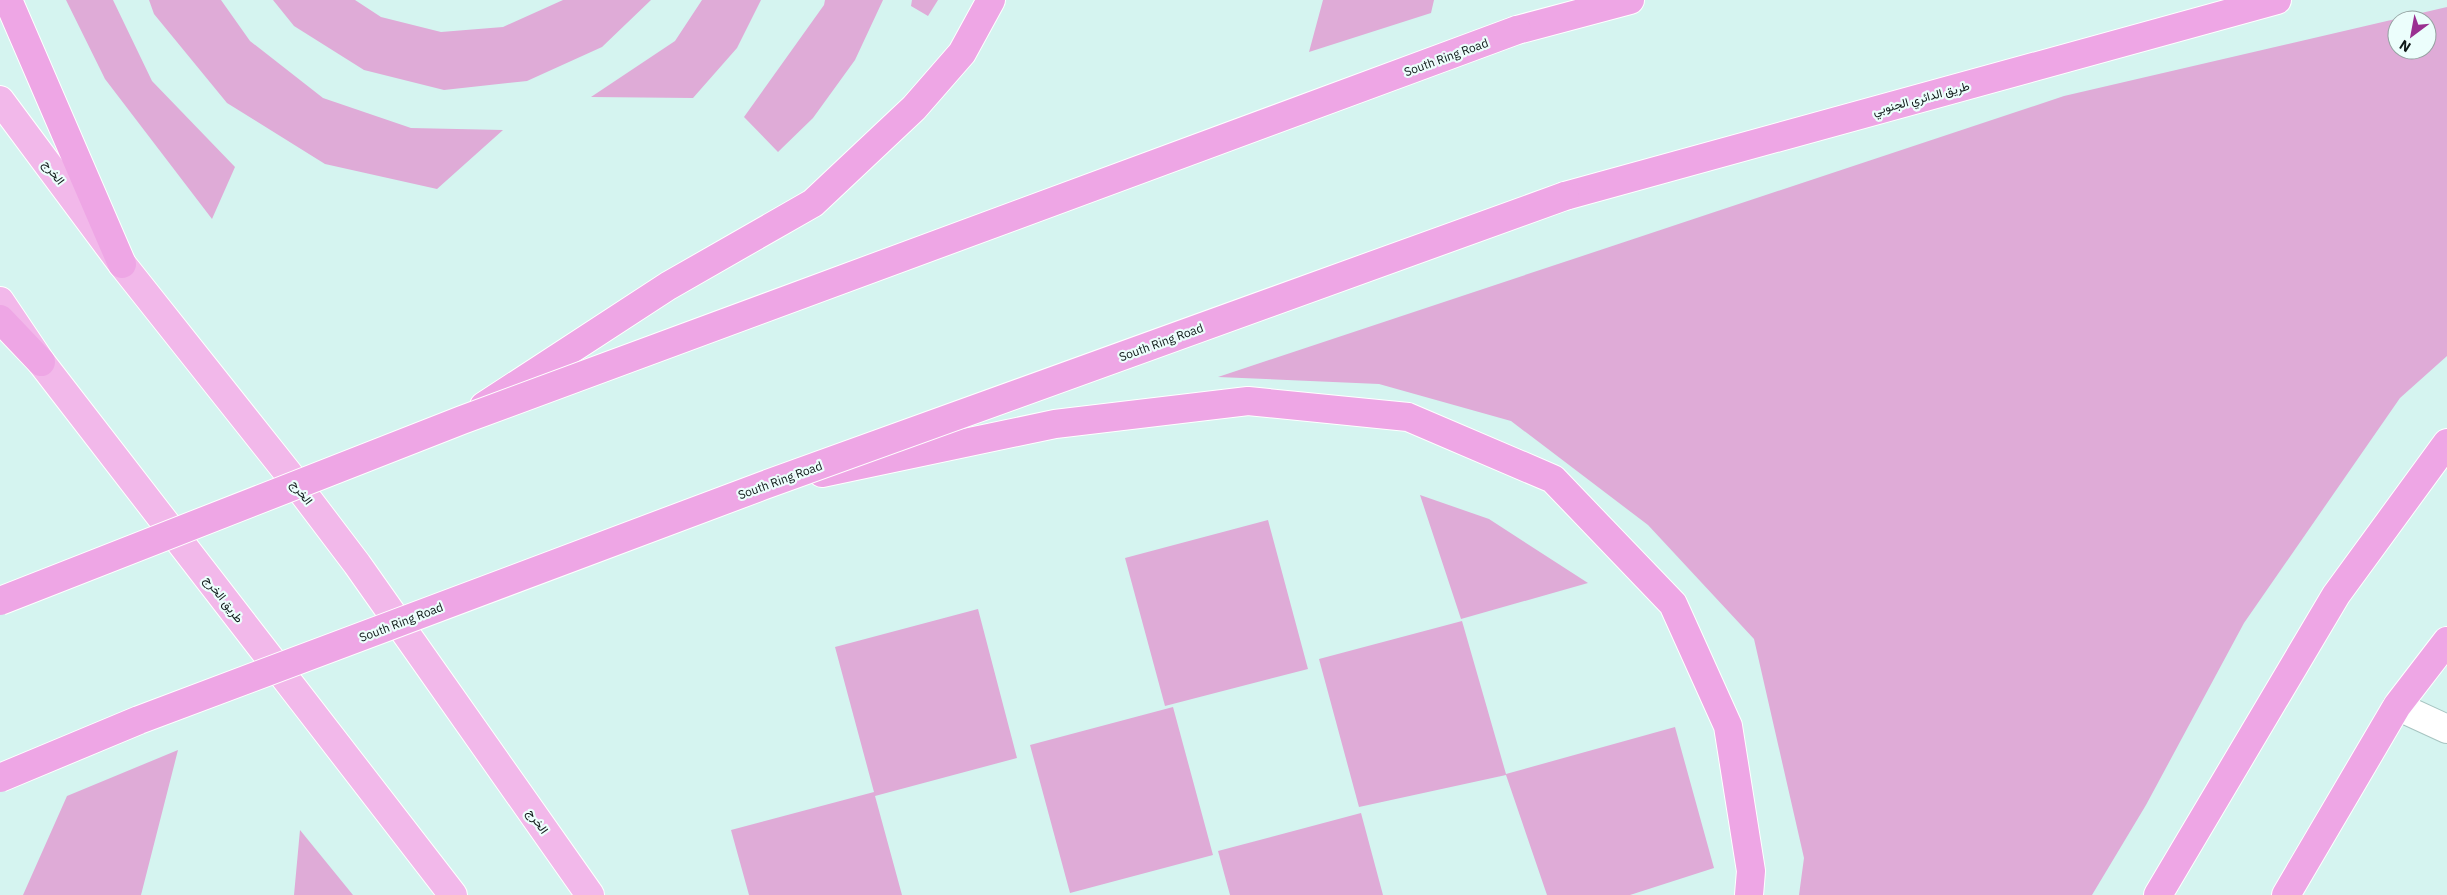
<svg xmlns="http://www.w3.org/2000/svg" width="2447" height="895" font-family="'IBM Plex Sans',Vazirmatn,sans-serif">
	<rect width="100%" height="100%" fill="#d5f4f0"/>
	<path fill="#dfabd7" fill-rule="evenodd" d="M66 0H113L152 81 235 167 212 219 105 79Z
		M149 0H221L250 41 323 98 411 128 503 130 437 189 325 164 227 103 154 14Z
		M273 0H355L381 17 441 32 503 27 563 0H651L602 47 527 81 444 90 364 70 294 26Z
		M702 0H761L737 48 693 98 591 97 675 41Z
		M825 0H883L855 60 813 118 778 152 744 117 824 5Z
		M912 0H938L928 16 911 6Z
		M1323 0H1434L1431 13 1309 52Z
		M2447 7V356L2400 398 2244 623 2146 805 2092 895H1799L1804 858 1754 639 1648 525 1511 421 1379 384 1218 377 2064 96ZM2397 20H2427V50H2397Z
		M1420 495 1489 519 1588 583 1461 619Z
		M1268 520 1308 669 1165 706 1125 558Z
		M978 609 1017 758 875 796 902 895H749L731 830 874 792 835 647Z
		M1462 621 1506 774 1675 727 1714 868 1630 895H1547L1506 775 1359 807 1319 659Z
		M1173 707 1213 855 1070 893 1030 745Z
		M178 750 141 895H23L67 796Z
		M1361 813 1383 895H1230L1218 851Z
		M300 830 353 895H294Z"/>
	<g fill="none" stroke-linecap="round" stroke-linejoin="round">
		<g stroke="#a7c4c1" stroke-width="30">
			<path id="minor" d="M2397 706 2447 729"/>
		</g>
		<g stroke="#fff" stroke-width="30">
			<path id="trunk" d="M0 100 122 264 288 473 357 564 590 895
				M0 301 41 362 453 895"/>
		</g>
		<g stroke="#fff" stroke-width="30">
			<path id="motorway" d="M8 0 122 264
				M1517 30 1630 0
				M1565 196 2277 0
				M0 319 41 362
				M484 406 668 286 813 203 914 108 962 53 991 0
				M822 473 1055 424 1248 401 1408 417 1553 479 1673 604 1728 726 1751 871 1749 895
				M2158 895 2336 595 2447 443
				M2286 895 2397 706 2447 641"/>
		</g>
		<use href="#minor" stroke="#fff" stroke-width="28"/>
		<use href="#trunk" stroke="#f2b8ea" stroke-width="28"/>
		<use href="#motorway" stroke="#eea6e5" stroke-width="28"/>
		<g stroke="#fff" stroke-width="30" stroke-linecap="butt">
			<path id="motorway-bridge" d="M0 601 462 420 1517 30
				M0 778 139 720 762 486 1565 196"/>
		</g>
		<use href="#motorway-bridge" stroke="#eea6e5" stroke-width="28"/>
	</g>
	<g text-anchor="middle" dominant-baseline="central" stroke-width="4.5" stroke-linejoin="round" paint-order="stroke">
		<g font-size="12" fill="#0f1918" stroke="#ecfefc">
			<text transform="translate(1446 57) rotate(-20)">South Ring Road</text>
			<text transform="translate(1921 98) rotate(-15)">طريق الدائري الجنوبي</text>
			<text transform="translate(54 172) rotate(53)">الخرج</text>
			<text transform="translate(1161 342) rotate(-20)">South Ring Road</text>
			<text transform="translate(780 480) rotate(-20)">South Ring Road</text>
			<text transform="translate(302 492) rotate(53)">الخرج</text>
			<text transform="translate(224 599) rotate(52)">طريق الخرج</text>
			<text transform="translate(401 622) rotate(-21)">South Ring Road</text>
			<text transform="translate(538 821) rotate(55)">الخرج</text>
		</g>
	</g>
	<g transform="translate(2412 35) rotate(212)"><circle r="24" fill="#ecfefc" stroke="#94a2a1"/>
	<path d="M0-4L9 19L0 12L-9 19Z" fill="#9a2f91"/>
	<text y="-8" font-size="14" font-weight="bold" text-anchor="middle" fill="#0f1918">N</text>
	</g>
</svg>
